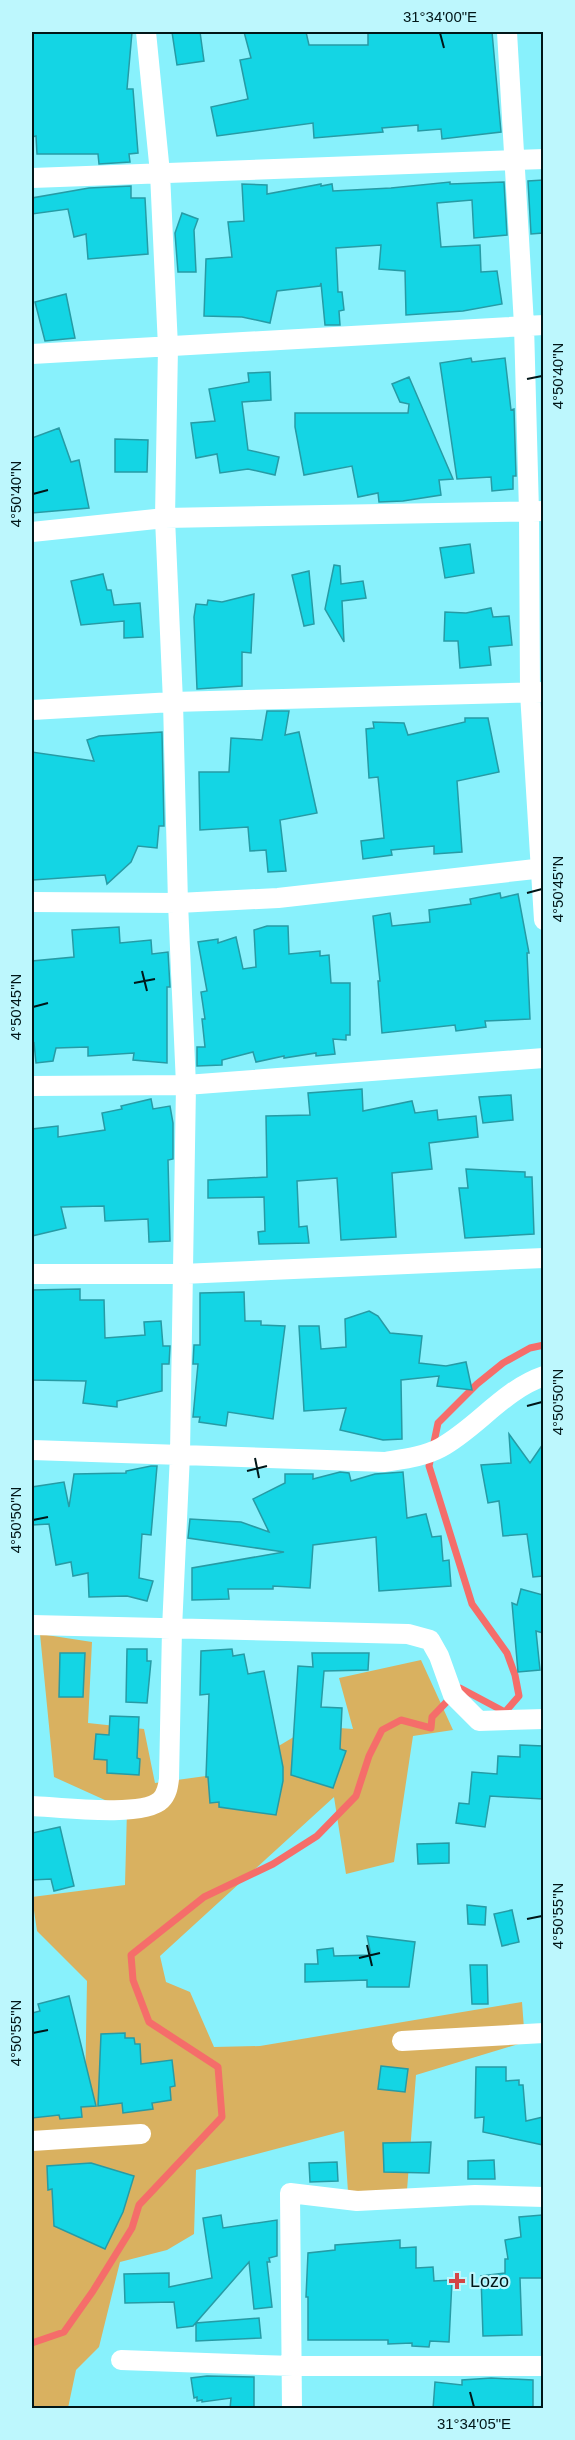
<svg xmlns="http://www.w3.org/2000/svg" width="575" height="2440" font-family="Arial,sans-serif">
	<rect width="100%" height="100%" fill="#88f1fc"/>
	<path fill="#d9b160" d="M40 1634 92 1642 88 1723 144 1729 155 1783 235 1772 312 1726 353 1729 339 1678 421 1660 453 1730 413 1736 394 1862 346 1874 334 1797 160 1956 166 1982 190 1992 214 2047 260 2046 522 2002 525 2042 416 2075 407 2190 348 2192 344 2131 196 2170 194 2234 167 2250 120 2262 99 2347 76 2370 68 2408H32V2115L85 2094 87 1981 37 1931 32 1897 125 1885 127 1810 54 1777Z"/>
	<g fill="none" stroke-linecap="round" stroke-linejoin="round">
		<path stroke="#f56d6a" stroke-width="7" d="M32 2343 64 2332 93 2291 132 2228 139 2205 222 2117 218 2067 149 2022 133 1980 131 1955 204 1897 273 1864 317 1836 356 1796 369 1756 382 1730 401 1720 431 1728 432 1717 460 1688 505 1712 519 1696 515 1675 507 1653 472 1604 429 1466 438 1423 477 1384 503 1363 530 1348 544 1345"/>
	</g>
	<path fill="#14d5e4" stroke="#269ba5" stroke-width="1.5" d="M32 32H132L127 89H133L138 153 129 154 130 162 99 164 98 154H37L36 136 32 137Z
		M172 32H200L204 61 177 65Z
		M244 32H306L309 45H368V32H492L501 132 442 139 441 129 418 131V125L382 128 383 132 314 138 313 123 217 136 211 107 248 99 240 60 251 58Z
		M543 180V233L531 234 528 181Z
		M450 182V184L504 182 507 235 474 238 472 200 437 203 441 247 480 245 481 272 497 271 502 304 463 311 406 315 405 271 379 269 381 245 336 248 338 292H342L344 310 339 311 340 325H325L321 283 320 286 277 291 270 323 242 317 204 316 206 259 232 257 228 222 244 221 242 184 267 185V194L321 184V186L332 184 333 191 391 188Z
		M131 186V198H145L148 254 88 259 86 234 74 237 68 209 32 214V198L89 188Z
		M182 213 198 219 194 230 196 272H178L175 233Z
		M66 294 75 338 45 341 35 302Z
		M471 358 472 362 505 358 511 410 514 409 516 476H513V489L492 491 491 477 457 479 440 363Z
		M270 372 271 400 242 402 248 450 279 457 275 475 248 469 220 473 217 454 196 458 191 423 215 421 209 389 249 382 248 373Z
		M409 377 453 479 439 480 441 495 403 501 379 502 378 493 358 497 352 466 304 475 295 427V413H408L409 404 400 402 392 384Z
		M59 428 71 462 79 460 89 508 32 513V438Z
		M115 439 148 440 147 472H115Z
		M470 544 474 573 445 578 440 548Z
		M334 565 340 566 341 584 363 581 366 598 342 601 344 642 325 609Z
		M309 571 314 624 304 626 292 575Z
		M103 574 107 590H111L114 605 140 603 143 637 124 638V621L81 625 71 581Z
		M254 594 251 653 242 652V686L197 689 194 617 196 604 207 605 208 600 222 602Z
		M491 608 493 617 509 616 512 645 489 647 491 665 460 668 458 641H444L445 612 466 613Z
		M267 711H289L285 735 299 732 317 813 280 820 286 871 268 872 266 850 250 851 248 827 200 830 199 772H229L231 738 262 740Z
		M465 718H488L499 772 457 781 462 852 434 854V846L391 850 392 855 363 859 361 841 384 838 378 777 369 778 366 729 374 728 373 722 404 723 408 735 465 722Z
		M162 732 164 826H159L157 848 138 846 131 862 107 884 105 875 33 880 32 752 94 761 87 740 99 736Z
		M500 893 501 898 518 894 529 953H527L530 1019 485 1021 486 1027 456 1031 455 1025 382 1033 378 981H380L373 916 390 913 392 926 430 922 429 910 471 904 470 899Z
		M267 926H288L289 954 320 951V956L329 955 331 983H350V1035H346V1040L333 1039 335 1054 316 1056V1053L284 1058V1056L256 1062 253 1052 222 1060V1065L197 1066V1047H205L202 1019H205L201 992 207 991 198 942 218 939V943L236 937 243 969 256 967 254 930Z
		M119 927 120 943 151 940 152 954 168 952 170 987H167V1063L133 1060 134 1053 88 1056V1047L56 1048 53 1061 36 1063 34 1043 32 1044V961L74 957 72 930Z
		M362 1089 363 1111 412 1101 415 1113 437 1110 438 1120 476 1116 478 1137 429 1143 432 1169 392 1173 396 1237 341 1240 337 1178 297 1181 299 1227 307 1226 309 1243 259 1244 258 1232 265 1231 264 1197 208 1198V1180L267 1177 266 1116 310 1115 308 1093Z
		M511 1095 513 1120 483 1123 479 1097Z
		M151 1099 153 1109 170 1106 173 1123V1159L168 1160 170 1241 149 1242 148 1219 105 1221 104 1206 61 1207 66 1228 32 1236V1129L58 1126V1137L105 1130 102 1113 122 1109 121 1106Z
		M466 1169 525 1172V1177H532L534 1234 465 1238 459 1188H468Z
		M80 1289V1300H104L105 1338 145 1335 144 1322 161 1321 163 1346H170L169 1364H162V1391L117 1401V1407L83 1403 86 1381 32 1380V1290Z
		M244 1292 245 1321H261V1325L285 1326 273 1419 228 1412 226 1426 199 1422 200 1417H193L198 1364H193L194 1345H200V1293Z
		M369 1311 378 1316 390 1333 422 1336 419 1363 446 1366 466 1362 472 1390 437 1386 439 1376 401 1380 402 1439 383 1440 340 1430 346 1408 304 1411 299 1326H319L321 1349 346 1347 345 1319Z
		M509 1434 530 1463 543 1444V1576L533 1577 527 1534 503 1536 499 1501 488 1503 481 1465 511 1463Z
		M151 1466H157L151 1535 142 1534 139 1578 153 1581 147 1601 127 1596 89 1597 88 1573 73 1576 71 1562 56 1565 49 1524 32 1525V1487L64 1482 69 1507 74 1474 126 1473V1471Z
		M340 1472 349 1473 351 1481 375 1474 403 1472 407 1518 426 1514 432 1537 441 1536 443 1561 449 1560 451 1586 379 1591 376 1537 313 1545 310 1588 273 1586V1589H228L229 1599 192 1600V1568L284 1552 188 1538 190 1519 241 1522 269 1532 253 1499 285 1483V1474H313V1479Z
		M521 1589 543 1595V1633L536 1631 540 1670 518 1672 512 1603 517 1605Z
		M127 1649H147V1661H151L147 1703 126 1702Z
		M232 1649 233 1656 244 1654 248 1674 264 1671 283 1767V1781L276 1815 219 1807V1802L210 1803 208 1777H206L209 1694 200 1695 201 1651Z
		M60 1653H85L83 1697H59Z
		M312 1653H369L368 1670 324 1671 321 1707 342 1708 340 1749 346 1751 333 1788 291 1775 298 1666 313 1667Z
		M110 1716 139 1717 137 1758 140 1759 139 1775 107 1773V1760L94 1759 96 1734 109 1735Z
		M520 1745 543 1746V1799L490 1796 485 1827 456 1823 459 1803 469 1804 472 1772 497 1774 498 1756 520 1757Z
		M60 1827 74 1886 54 1891 51 1879 32 1880V1833Z
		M449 1843V1863L418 1864 417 1844Z
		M467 1905 486 1907 485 1925 468 1924Z
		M512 1910 519 1942 502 1946 494 1914Z
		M367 1936 415 1942 409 1987H367V1980L305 1982V1964H318L317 1950 333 1948 334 1956 371 1955Z
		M470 1965H487L488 2004H472Z
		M69 1996 96 2106 81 2107 82 2117 60 2119 59 2115 32 2118V2013L40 2011 38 2004Z
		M125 2033V2038H134L135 2044H140L141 2064 172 2060 175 2086 170 2087 171 2100 152 2103 153 2109 123 2113 122 2103 98 2106 101 2034Z
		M381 2066 408 2069 405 2092 378 2089Z
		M476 2067H506V2081L519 2080V2085H523L526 2121 543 2117V2145L483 2132 484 2117 475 2118Z
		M431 2142 429 2173 384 2172 383 2143Z
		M494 2160 495 2179H468V2161Z
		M337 2162 338 2181 310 2182 309 2163Z
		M91 2163 134 2176 123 2212 105 2249 54 2226 52 2189 48 2190 47 2166Z
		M221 2215 223 2228 277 2220V2256L269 2258 270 2262H267L272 2307 254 2309 249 2262 193 2326 177 2328 174 2302 125 2303 124 2274 169 2273V2287L212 2278 203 2218Z
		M542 2215 543 2278H520L522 2335 483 2336 481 2276 505 2273V2259H508L505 2240 521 2237 519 2217Z
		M400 2240V2248L416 2247V2268L433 2267 434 2281 452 2280 449 2342 430 2341 429 2347 412 2346V2343L388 2344V2340H308V2297H306L308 2253 335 2250V2245Z
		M259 2318 261 2338 196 2341V2323Z
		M207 2376 254 2377V2409H230L231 2398 202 2402V2400L197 2401V2397L194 2398 191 2378Z
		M491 2378 533 2380V2409H433L435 2382 462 2385V2380Z"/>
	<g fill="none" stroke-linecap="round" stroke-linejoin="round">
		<path stroke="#fff" stroke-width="20" d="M507 32 524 325 529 512 530 693 544 920
			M32 178 544 159
			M32 354 544 325
			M32 532 165 518 544 511
			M32 710 173 702 544 692
			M32 902 178 903 278 898 544 868
			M32 1086 186 1085 544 1058
			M32 1274H182L544 1258
			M32 1450 385 1462C403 1459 423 1457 440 1448 477 1428 503 1390 544 1376
			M32 1625 408 1634 430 1640 439 1656 453 1695 479 1721 544 1719
			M32 1806C58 1807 143 1818 161 1800 167 1794 168 1787 169 1779L172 1629 180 1454 186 1085 178 903 173 702 165 518 168 347 160 173 146 32
			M402 2041 544 2033
			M32 2141 141 2134
			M121 2360 293 2366H544
			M292 2408 290 2193 357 2201 475 2195 544 2197"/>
	</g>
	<path fill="none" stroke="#011618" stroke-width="2" d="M440 33 444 48M527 379 542 376M33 494 48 490M527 893 542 889M142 971 147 991M134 983 155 979M33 1007 48 1003M527 1406 542 1402M255 1458 259 1478M247 1471 267 1466M33 1520 48 1517M527 1919 542 1916M367 1945 372 1966M359 1958 380 1953M33 2033 48 2030M470 2392 474 2407"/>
	<path fill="#d44546" stroke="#bdf7fd" stroke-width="2" d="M454 2272h6v6h6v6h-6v6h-6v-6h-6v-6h6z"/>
	<g text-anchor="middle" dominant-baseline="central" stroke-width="4.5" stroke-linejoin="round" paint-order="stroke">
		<g font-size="18" fill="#011618" stroke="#bdf7fd" text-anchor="start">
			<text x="470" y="2281">Lozo</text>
		</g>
	</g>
	<rect width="575" height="2440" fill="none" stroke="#bdf7fd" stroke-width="66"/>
	<rect x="33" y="33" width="509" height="2374" fill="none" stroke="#011618" stroke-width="2"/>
	<g font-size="15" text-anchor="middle" fill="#011618">
		<text x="440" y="22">31°34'00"E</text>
		<text transform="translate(558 376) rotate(-90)" y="5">4°50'40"N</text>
		<text transform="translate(16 494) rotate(-90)" y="5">4°50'40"N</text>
		<text transform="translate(558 889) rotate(-90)" y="5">4°50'45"N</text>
		<text transform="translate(16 1007) rotate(-90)" y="5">4°50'45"N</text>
		<text transform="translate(558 1402) rotate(-90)" y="5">4°50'50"N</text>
		<text transform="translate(16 1520) rotate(-90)" y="5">4°50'50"N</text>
		<text transform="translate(558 1916) rotate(-90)" y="5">4°50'55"N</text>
		<text transform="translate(16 2033) rotate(-90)" y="5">4°50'55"N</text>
		<text x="474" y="2429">31°34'05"E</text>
	</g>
</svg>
